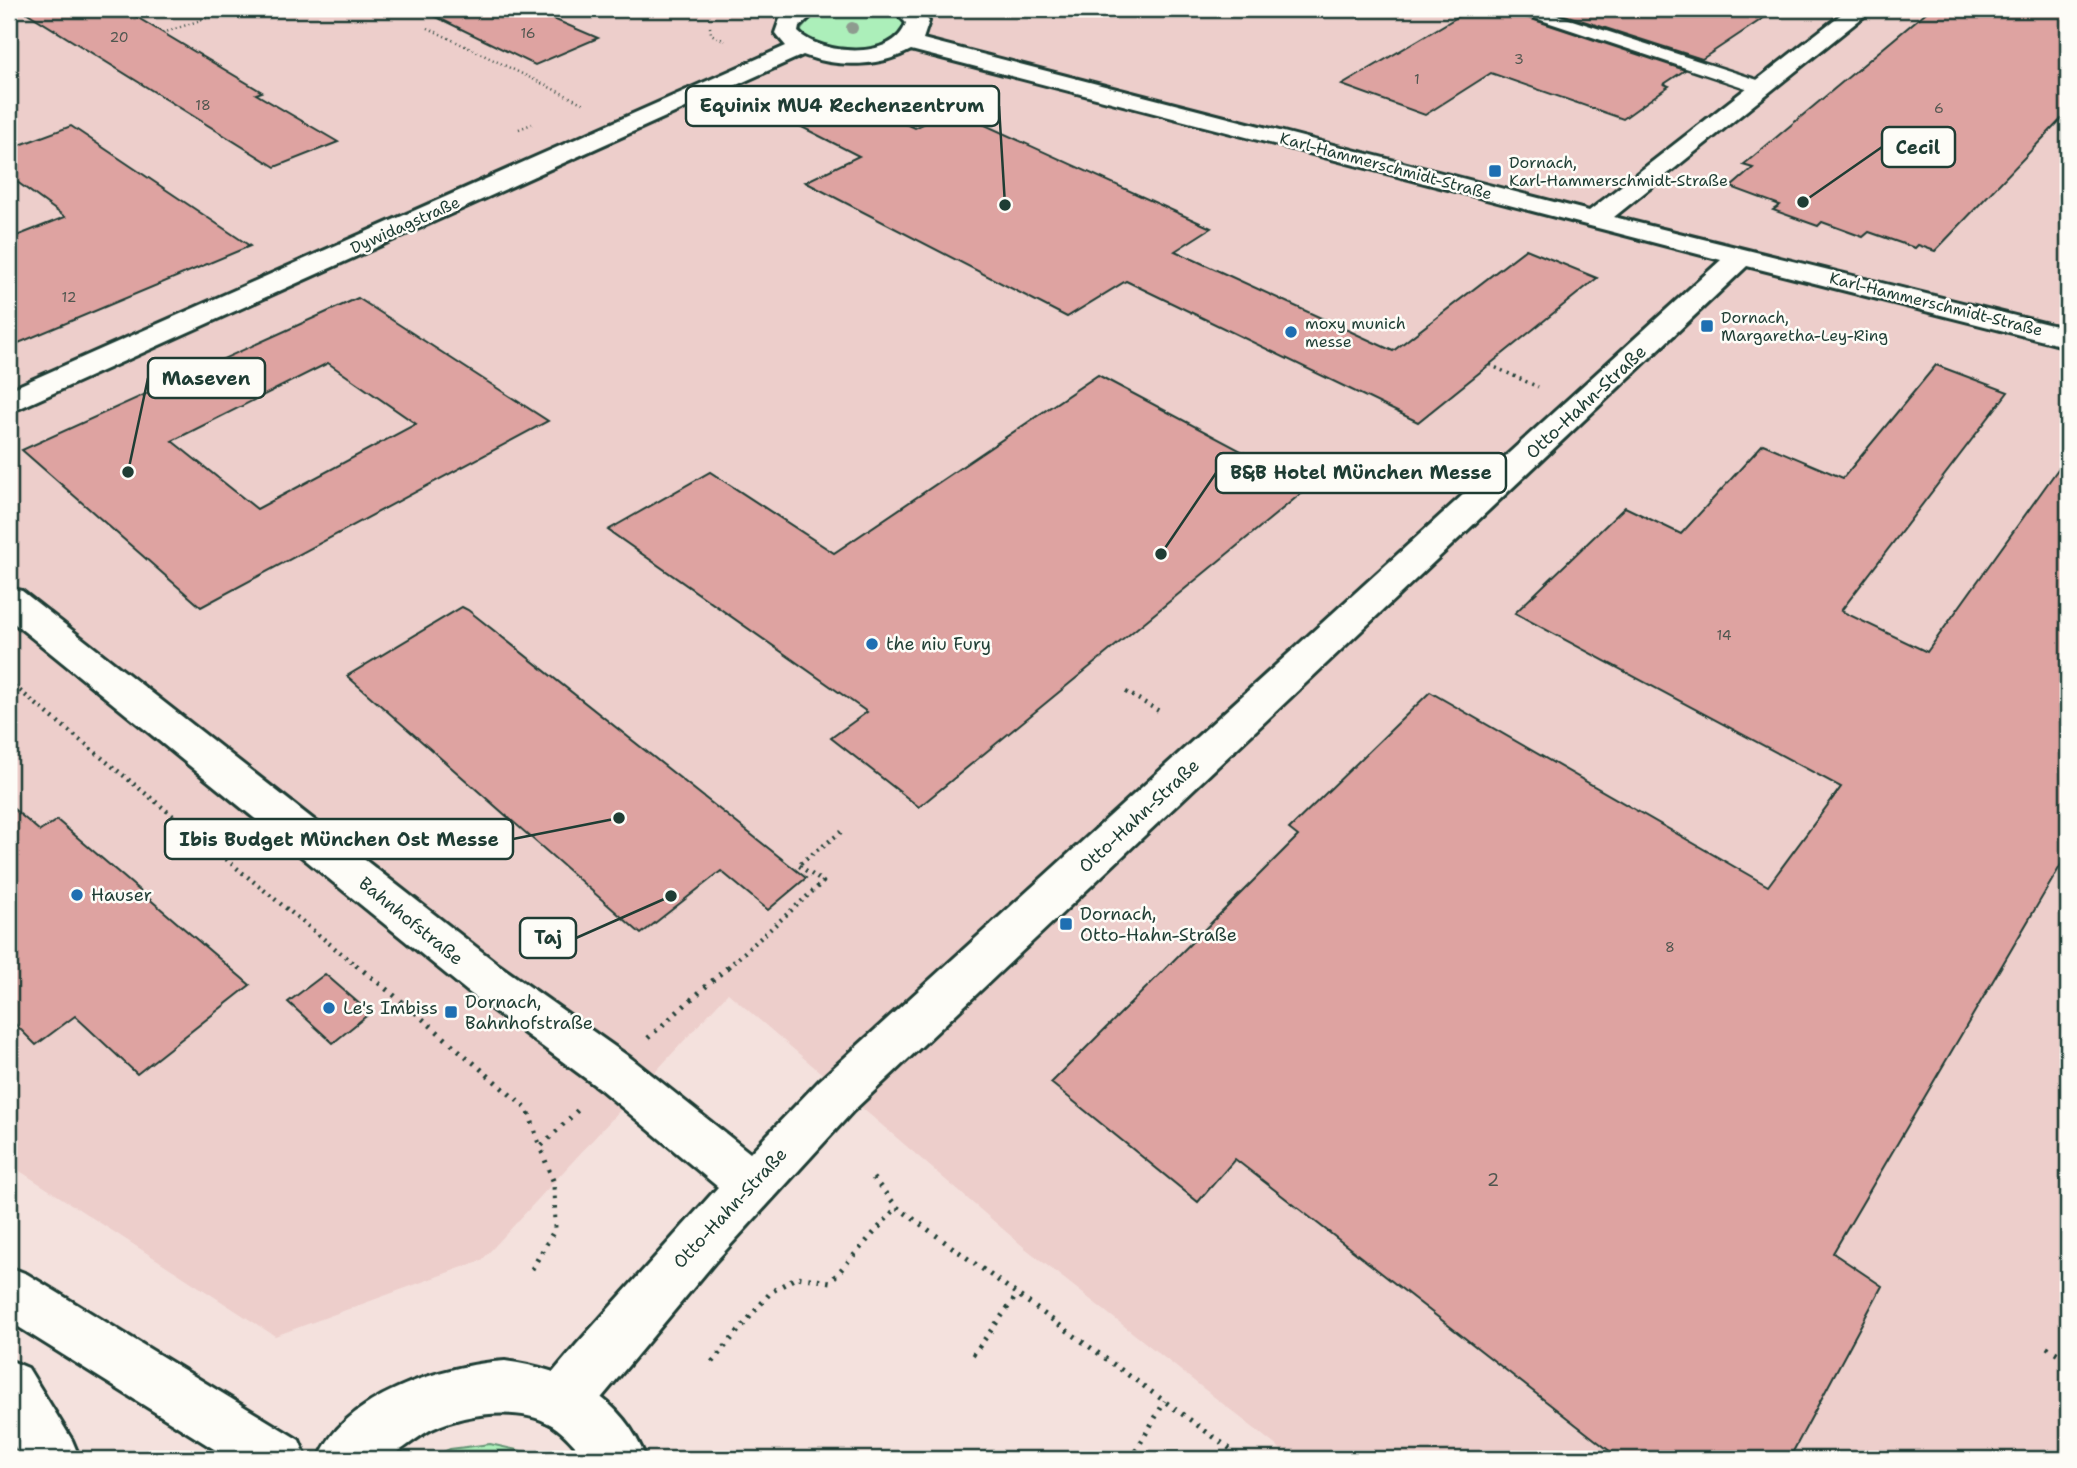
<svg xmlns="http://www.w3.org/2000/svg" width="2077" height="1468" font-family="'Shantell Sans',sans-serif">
	<rect width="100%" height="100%" fill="#f4e1dd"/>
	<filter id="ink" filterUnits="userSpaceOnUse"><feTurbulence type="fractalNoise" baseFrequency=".0143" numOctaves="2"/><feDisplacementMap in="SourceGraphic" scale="14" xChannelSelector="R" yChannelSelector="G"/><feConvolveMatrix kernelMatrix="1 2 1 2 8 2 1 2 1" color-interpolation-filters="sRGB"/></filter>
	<g filter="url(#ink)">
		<path fill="#edcecb" d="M9 9H2068V1459H1293L1025 1248 728 993 482 1260 275 1336 9 1164Z"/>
		<path fill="#acefba" stroke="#669677" stroke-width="2" d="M831 9C853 9 896 0 906 26L904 32C871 56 836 59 802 35L801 30 813 15Z
			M490 1444 526 1452 536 1459H428L450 1449Z"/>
		<path fill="#dea3a1" stroke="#1f3d34" stroke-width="2" fill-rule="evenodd" d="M21 9H123L262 92 256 94 338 142 275 167Z
			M420 9H530L598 38 535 65Z
			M1471 9H1512L1516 14 1685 70 1664 84 1669 86 1623 119 1491 73 1425 115 1342 85Z
			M1546 9H1777L1702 59Z
			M1930 9H2068V112L1935 251 1918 245 1915 248 1869 232 1863 237 1822 222 1818 226 1773 210 1780 205 1731 187 1753 168 1743 165Z
			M837 94 915 128 952 110 1211 228 1175 251 1393 351 1526 249 1597 278 1418 422 1126 281 1067 317 805 182 859 156 784 118Z
			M71 126 250 246 9 347V239L65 217 9 176V149Z
			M358 298 548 421 201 607 22 450ZM328 363 416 424 257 509 172 441Z
			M1936 365 2008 392 1841 611 1927 652 2068 455V853L1833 1253 1882 1286 1789 1459H1620L1235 1159 1198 1202 1051 1083 1298 836 1289 829 1430 692 1768 886 1841 787 1515 613 1625 507 1681 534 1763 444 1843 478Z
			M1098 375 1309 487 919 807 831 738 867 712 608 530 710 472 834 553Z
			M462 607 468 610 806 878 768 910 721 871 641 934 347 676Z
			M9 805 40 831 57 820 250 985 137 1074 75 1016 36 1045 9 1018Z
			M325 974 370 1013 333 1043 288 1002Z"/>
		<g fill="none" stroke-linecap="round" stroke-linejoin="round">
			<g stroke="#1f3d34" stroke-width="5">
				<path id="lane" d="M1515 9H1538L1767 83 1770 87 1767 91H1755L1517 12Z"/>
			</g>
			<g stroke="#1f3d34" stroke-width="6">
				<path id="street" d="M794 9H819L799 27 798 32C821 55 895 61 906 23L893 9H917L929 21 923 39 1589 211 1848 9H1873L1614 217 2068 329V347L1747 266 853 1111 714 1263 582 1421 563 1429 544 1421 536 1402 544 1383 577 1344 718 1187 600 1089 467 991 9 619V588L22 591 499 965 632 1059 750 1153 819 1081 1721 260 911 50C880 67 837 68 803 55L20 408 9 410V390L786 46 775 33 780 19Z"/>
			</g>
			<g stroke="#1f3d34" stroke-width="6">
				<path id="secondary" d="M9 1267 27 1274 299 1440 307 1459H230L9 1321Z
					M9 1360 28 1368 72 1440 80 1459H22L9 1437Z
					M505 1361C568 1369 623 1397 646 1459H586C576 1447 566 1434 552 1425 520 1406 465 1413 432 1429 419 1435 395 1457 383 1459 363 1463 339 1459 319 1459 342 1396 444 1365 505 1361Z"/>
			</g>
			<path stroke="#1f3d34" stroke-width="2.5" stroke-dasharray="1 3.5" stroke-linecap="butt" d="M710 27 711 34 725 41
				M428 28 584 104
				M163 33 233 9
				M791 115 784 111 801 104 799 88
				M519 129 532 124"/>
			<path stroke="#1f3d34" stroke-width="3.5" stroke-dasharray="2 4.5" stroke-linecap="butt" d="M1490 365 1538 387"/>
			<path stroke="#1f3d34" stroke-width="4.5" stroke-dasharray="2 5" stroke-linecap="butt" d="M9 682 358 967
				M1126 692 1159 711
				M728 967 823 882 798 865 841 832"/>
			<path stroke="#1f3d34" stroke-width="5" stroke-dasharray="2.5 7" stroke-linecap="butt" d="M356 965 410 1008 528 1110 540 1147
				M648 1038 730 965
				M873 1178 897 1207 1244 1459
				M532 1269 555 1229 554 1183 540 1147 581 1107
				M2047 1347 2068 1360
				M973 1355 1017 1295
				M712 1362 771 1292 797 1277 830 1282 897 1207
				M1131 1459 1165 1401"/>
			<use href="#lane" fill="#fdfcf7" fill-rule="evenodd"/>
			<use href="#street" fill="#fdfcf7" fill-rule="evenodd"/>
			<use href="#secondary" fill="#fdfcf7" fill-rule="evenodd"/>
		</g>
		<circle fill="#8e9b8f" cx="852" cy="28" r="6"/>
	</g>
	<g fill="#1f6fb2" stroke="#fdfcf7" stroke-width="2.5">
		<rect x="1488" y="164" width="14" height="14" rx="3.5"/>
		<rect x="1700" y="319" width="14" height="14" rx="3.5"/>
		<circle cx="1291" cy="332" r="7"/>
		<circle cx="872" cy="644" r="7"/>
		<circle cx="77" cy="895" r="7"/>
		<rect x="1059" y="917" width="14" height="14" rx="3.5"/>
		<circle cx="329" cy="1008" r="7"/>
		<rect x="444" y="1005" width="14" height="14" rx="3.5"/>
	</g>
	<g text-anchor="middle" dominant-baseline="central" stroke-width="5" stroke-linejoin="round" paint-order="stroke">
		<g font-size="14" fill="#4f564f">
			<text x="528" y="33">16</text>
			<text x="119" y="37">20</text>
			<text x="1519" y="59">3</text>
			<text x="1417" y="79">1</text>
			<text x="203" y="105">18</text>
			<text x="1939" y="108">6</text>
			<text x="69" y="297">12</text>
			<text x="1724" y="635">14</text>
			<text x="1670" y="947">8</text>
		</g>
		<g font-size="16" fill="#1f3d34" stroke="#fdfcf7" text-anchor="start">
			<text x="1509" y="162">Dornach,<tspan x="1509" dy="18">Karl-Hammerschmidt-Straße</tspan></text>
			<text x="1721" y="317">Dornach,<tspan x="1721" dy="18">Margaretha-Ley-Ring</tspan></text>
			<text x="1305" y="323">moxy munich<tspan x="1305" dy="18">messe</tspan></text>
		</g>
		<g font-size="16" fill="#1f3d34" stroke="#fdfcf7">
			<text transform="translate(1386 166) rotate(15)">Karl-Hammerschmidt-Straße</text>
			<text transform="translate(405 225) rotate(-24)">Dywidagstraße</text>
			<text transform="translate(1936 304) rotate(14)">Karl-Hammerschmidt-Straße</text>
		</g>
		<g font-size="18" fill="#1f3d34" stroke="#fdfcf7">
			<text transform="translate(1586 402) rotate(-43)">Otto-Hahn-Straße</text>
			<text transform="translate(1139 816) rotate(-43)">Otto-Hahn-Straße</text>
			<text transform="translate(411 921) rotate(39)">Bahnhofstraße</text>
			<text transform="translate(730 1208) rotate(-47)">Otto-Hahn-Straße</text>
		</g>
		<g font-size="18" fill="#1f3d34" stroke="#fdfcf7" text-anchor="start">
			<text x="886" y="644">the niu Fury</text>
			<text x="91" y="895">Hauser</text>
			<text x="1080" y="914">Dornach,<tspan x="1080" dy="21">Otto-Hahn-Straße</tspan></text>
			<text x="465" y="1002">Dornach,<tspan x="465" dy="21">Bahnhofstraße</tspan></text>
			<text x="343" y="1008">Le's Imbiss</text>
		</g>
		<g font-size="18" fill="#4f564f">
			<text x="1493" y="1180">2</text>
		</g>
	</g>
	<path fill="none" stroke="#1f3d34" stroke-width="2.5" d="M1005 205L999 106M1803 202L1882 147M128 472L148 378M1161 554L1216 473M619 818L513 839M671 896L576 938"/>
	<g fill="#1f3d34" stroke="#fdfcf7" stroke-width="2.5">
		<circle cx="1005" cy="205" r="7"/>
		<circle cx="1803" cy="202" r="7"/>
		<circle cx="128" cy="472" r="7"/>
		<circle cx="1161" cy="554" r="7"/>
		<circle cx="619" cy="818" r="7"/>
		<circle cx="671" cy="896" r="7"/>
	</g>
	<g fill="#fdfcf7" stroke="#1f3d34" stroke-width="2.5">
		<rect x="686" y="86" width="313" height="40" rx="7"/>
		<rect x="1882" y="127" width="73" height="40" rx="7"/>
		<rect x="148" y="358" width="117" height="40" rx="7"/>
		<rect x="1216" y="453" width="290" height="40" rx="7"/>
		<rect x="165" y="819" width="348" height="40" rx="7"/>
		<rect x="520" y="918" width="56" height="40" rx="7"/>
	</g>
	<g font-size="19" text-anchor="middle" font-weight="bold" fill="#1f3d34">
		<text x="842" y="112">Equinix MU4 Rechenzentrum</text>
		<text x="1918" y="154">Cecil</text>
		<text x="206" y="385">Maseven</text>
		<text x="1361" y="479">B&amp;B Hotel München Messe</text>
		<text x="339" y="846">Ibis Budget München Ost Messe</text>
		<text x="548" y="944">Taj</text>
	</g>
	<rect width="2077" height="1468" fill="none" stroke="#fdfcf7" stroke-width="35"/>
	<rect x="18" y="18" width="2042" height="1433" fill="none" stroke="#1f3d34" stroke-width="2.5" filter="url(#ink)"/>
</svg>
